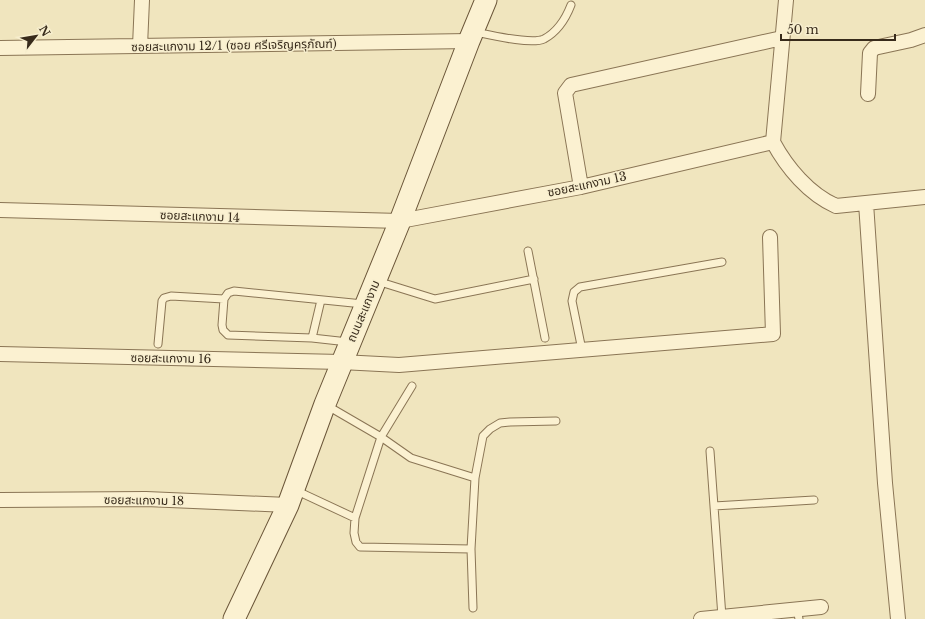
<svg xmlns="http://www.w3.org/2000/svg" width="925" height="619" font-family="'Libre Baskerville','Noto Sans Thai',serif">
	<rect width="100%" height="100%" fill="#f0e5be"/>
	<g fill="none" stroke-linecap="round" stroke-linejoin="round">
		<g stroke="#8a7555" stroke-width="9">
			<path id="lane" d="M475 32C490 35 531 45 544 39 557 32 566 18 571 5
				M528 251 545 338
				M377 281 435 299 534 279
				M312 338 321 300
				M348 342 312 338 228 335 223 330 222 325 224 299 228 293 234 291 363 304
				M158 344 162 301 164 298 171 296 224 299
				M582 350 572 301 574 292 580 287 722 262
				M412 386 381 437 355 518 354 533 356 542 360 547 471 549
				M326 405 381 437 411 458 475 478
				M710 451 722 617
				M295 490 355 518
				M714 506 814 500
				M473 608 471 549 475 478 483 436 490 429 500 423 510 422 556 421
				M797 609 799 619"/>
		</g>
		<g stroke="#8a7555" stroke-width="16">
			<path id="street" d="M786 0 773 142C787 168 809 194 836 206L925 197
				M140 46 142 0
				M0 48 469 41
				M868 94 870 53 874 48 911 40 925 35
				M581 187 565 93 571 85 782 38
				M866 203 885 483 898 619
				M0 210 400 221 581 187 773 142
				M0 354 341 362 399 365 773 334 770 237
				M0 500 146 499 288 505
				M701 619 821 607"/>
		</g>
		<g stroke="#6b5639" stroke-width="23">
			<path id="secondary" d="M234 619 288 505 325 404 400 221 469 41 486 0"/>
		</g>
		<use href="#lane" stroke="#fbf1d1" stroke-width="7"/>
		<use href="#street" stroke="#fbf1d1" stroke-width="14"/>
		<use href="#secondary" stroke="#fbf1d1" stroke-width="21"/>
	</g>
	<g text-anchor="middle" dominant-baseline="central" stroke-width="3" stroke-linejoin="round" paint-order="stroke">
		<g font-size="12" fill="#382b1b" stroke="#f7eece">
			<text transform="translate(234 45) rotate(-1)">ซอยสะแกงาม 12/1 (ซอย ศรีเจริญครุภัณฑ์)</text>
			<text transform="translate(587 184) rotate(-12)">ซอยสะแกงาม 13</text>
			<text transform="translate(200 216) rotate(2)">ซอยสะแกงาม 14</text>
			<text transform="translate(363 311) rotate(-67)">ถนนสะแกงาม</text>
			<text transform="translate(171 358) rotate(1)">ซอยสะแกงาม 16</text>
			<text transform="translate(144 500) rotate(1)">ซอยสะแกงาม 18</text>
		</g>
	</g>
	<g transform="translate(36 36) rotate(59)" stroke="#f7eece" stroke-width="3" paint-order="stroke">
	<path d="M0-3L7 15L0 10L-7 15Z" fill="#382b1b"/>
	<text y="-6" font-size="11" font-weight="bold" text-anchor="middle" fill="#382b1b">N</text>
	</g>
	<path d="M781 34v6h114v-6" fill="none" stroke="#382b1b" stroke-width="2"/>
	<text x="787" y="34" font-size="12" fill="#382b1b" stroke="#f7eece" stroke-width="3" paint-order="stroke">50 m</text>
</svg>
